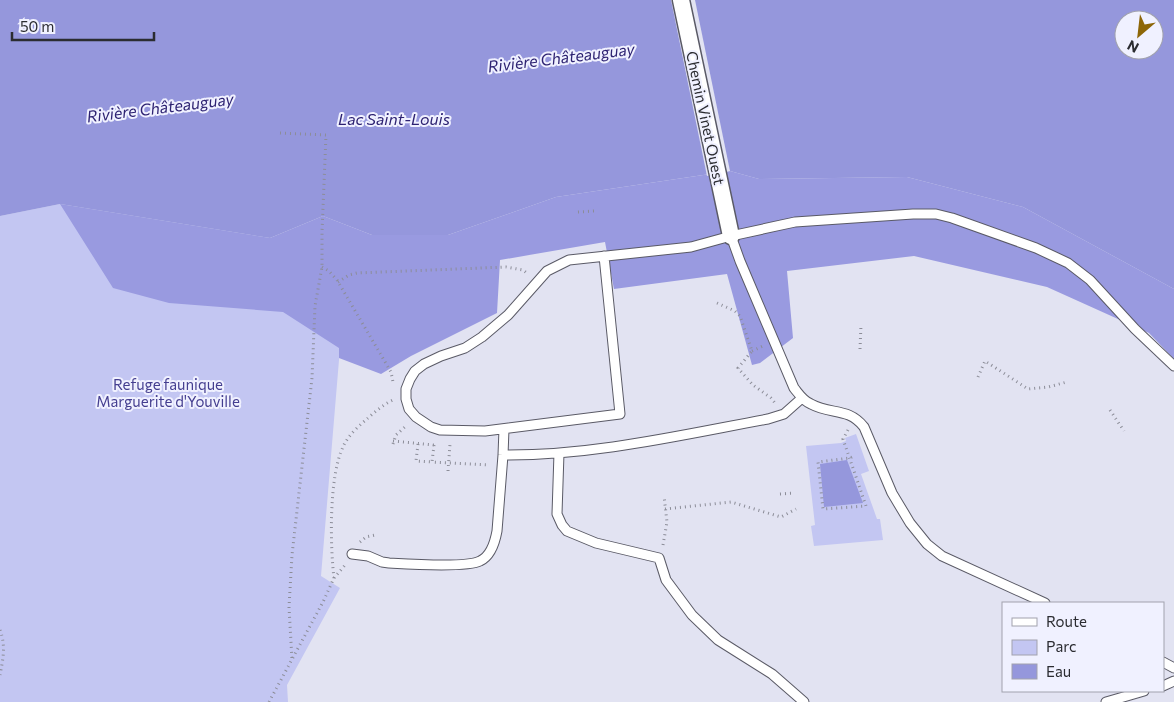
<svg xmlns="http://www.w3.org/2000/svg" width="1174" height="702" font-family="Commissioner,sans-serif">
	<rect width="100%" height="100%" fill="#e2e3f2"/>
	<path fill="#c3c6f2" d="M60 204 270 238 340 348 321 576 340 588 287 685 288 702H0V216Z
		M856 434 869 471 861 474 877 519H880L883 540 814 546 811 526 815 525 806 446 841 443 846 441 845 438Z"/>
	<path fill="#999ae0" d="M730 171 759 179 907 177 1023 207 1174 289V359L1149 333 1047 287 914 256 787 271 793 338 760 363 752 365 727 274 614 289 605 242 500 260 497 313 411 356 381 374 339 358V348L283 312 169 303 113 288 60 204 270 238 323 216 372 235H448L556 197Z"/>
	<path fill="#9597dc" fill-rule="evenodd" d="M0 0H1174V289L1023 207 907 177 759 179 730 171 556 197 448 235H372L323 216 270 238 60 204 0 216ZM1124 20H1154V50H1124Z
		M847 460 863 503 824 507 820 464Z"/>
	<path fill="#e2e3f2" d="M671 0H695L730 171 707 176Z"/>
	<g fill="none" stroke-linecap="round" stroke-linejoin="round">
		<g stroke="#5a5a66" stroke-width="11">
			<path id="service" d="M731 236 740 261 794 388C799 394 803 401 811 404 831 415 848 407 864 427L892 493 910 523 927 544 942 556 1045 603
				M604 256 620 414 485 431 440 430 431 427 416 417 409 409 406 399V389L410 379 415 371 424 364 441 356 465 348 482 337 508 315 547 271 569 260 691 247 731 236 795 222 913 214H936L952 218 1036 248 1068 263 1090 280 1135 329 1174 366
				M559 453 557 514 562 525 567 531 596 543 659 558 666 580 692 615 718 640 772 674 804 702
				M503 455C592 456 681 435 768 419L784 414 802 398
				M352 554 368 556 382 562 389 563C407 564 467 568 480 561 491 556 495 542 497 531L503 455 504 429
				M1163 662 1174 668
				M1163 686 1174 681
				M1106 702 1144 691"/>
		</g>
		<g stroke="#5a5a66" stroke-width="19">
			<path id="minor" d="M681 0 731 236"/>
		</g>
		<path stroke="#8c8d98" stroke-width="3" stroke-dasharray="1 4" stroke-linecap="butt" d="M280 133 326 135 322 232V267L315 306 312 378 292 555 289 607 292 660
			M578 212 595 211
			M322 267 329 271 337 280 391 372 393 382
			M338 282 349 275 357 273 506 267 523 270 528 274
			M717 303 735 311 740 316 752 351 738 368 753 385 771 398 775 403
			M860 349 861 325
			M752 351 763 346
			M978 377 985 361 1028 389 1048 387 1067 382
			M1110 410 1124 431
			M848 430 843 439 844 442 866 506 823 509 818 462 850 458 852 457
			M393 441 434 445V442
			M393 444 396 435 407 425
			M418 444 416 461 432 462
			M434 445 432 462 489 465
			M448 471 450 444
			M780 494 795 493
			M665 509 731 502 781 517 796 509
			M360 542 366 537 375 535
			M663 545 667 522 664 496
			M334 578C330 545 329 476 343 447 348 435 359 426 368 418 376 411 384 404 393 400
			M0 630C6 646 3 659 0 675
			M269 702 323 602 334 578 346 564"/>
		<use href="#service" stroke="#fff" stroke-width="9"/>
		<use href="#minor" stroke="#fff" stroke-width="16"/>
	</g>
	<g text-anchor="middle" dominant-baseline="central" stroke-width="4" stroke-linejoin="round" paint-order="stroke">
		<g font-size="15" fill="#2b2c31" stroke="#f0f1ff">
			<text transform="translate(706 118) rotate(78)">Chemin Vinet Ouest</text>
		</g>
		<g font-size="15" fill="#443e90" stroke="#f0f1ff">
			<text x="168" y="384">Refuge faunique<tspan x="168" dy="17">Marguerite d'Youville</tspan></text>
		</g>
		<g font-size="16" font-style="italic" fill="#2d2272" stroke="#f0f1ff">
			<text transform="translate(561 57) rotate(-7)">Rivière Châteauguay</text>
			<text transform="translate(160 107) rotate(-7)">Rivière Châteauguay</text>
			<text x="394" y="118">Lac Saint-Louis</text>
		</g>
	</g>
	<rect x="1002" y="602" width="162" height="90" fill="#f0f1ff" stroke="#a1a2ad"/>
	<rect x="1012" y="618" width="25" height="8" fill="#ffffff" stroke="#a1a2ad"/>
	<text x="1046" y="627" font-size="15" fill="#2b2c31">Route</text>
	<rect x="1012" y="640" width="25" height="15" fill="#c3c6f2" stroke="#a1a2ad"/>
	<text x="1046" y="652" font-size="15" fill="#2b2c31">Parc</text>
	<rect x="1012" y="664" width="25" height="15" fill="#9597dc" stroke="#a1a2ad"/>
	<text x="1046" y="677" font-size="15" fill="#2b2c31">Eau</text>
	<g transform="translate(1139 35) rotate(208)"><circle r="24" fill="#f0f1ff" stroke="#a1a2ad"/>
	<path d="M0-4L9 19L0 12L-9 19Z" fill="#8d6608"/>
	<text y="-8" font-size="14" font-weight="bold" text-anchor="middle" fill="#2b2c31">N</text>
	</g>
	<path d="M12 32v8h142v-8" fill="none" stroke="#2b2c31" stroke-width="2.5"/>
	<text x="20" y="32" font-size="15" fill="#2b2c31" stroke="#f0f1ff" stroke-width="4" paint-order="stroke">50 m</text>
</svg>
